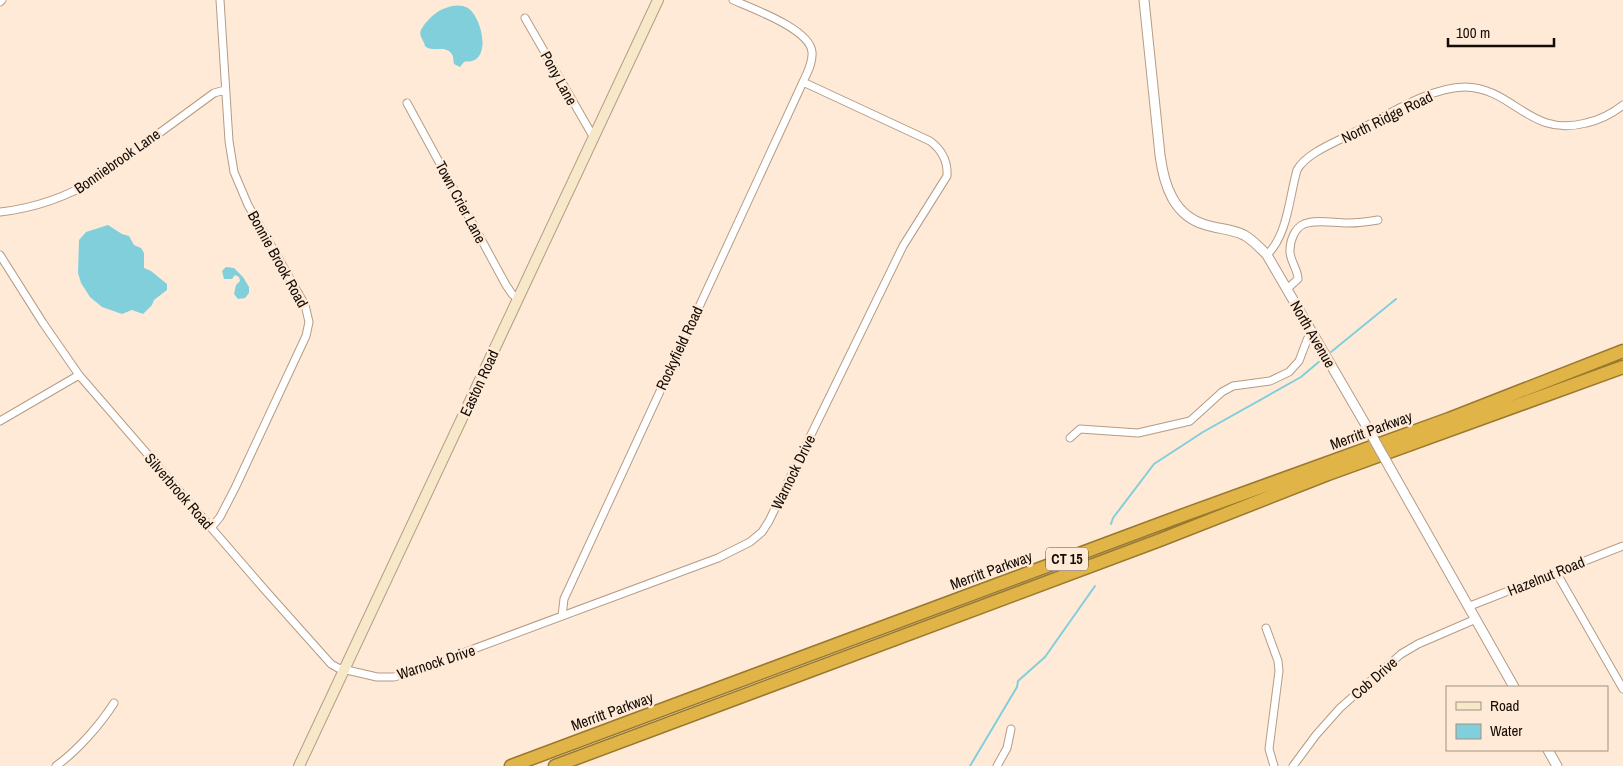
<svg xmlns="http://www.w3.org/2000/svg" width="1623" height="766" font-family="'Archivo Narrow',sans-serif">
	<rect width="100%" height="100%" fill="#ffead7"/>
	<path fill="#81cfdb" d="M452 6C457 5 463 5 468 8 481 17 491 55 472 61 469 62 466 61 464 62L460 67 454 64C453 60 454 56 451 53 444 45 432 53 425 46 425 45 423 40 422 39 419 33 420 31 424 25 433 14 438 10 452 6Z
		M108 225 122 234 129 236 134 245 141 248 144 253V268L151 271 167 284V290L154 300 152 305 143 314 132 310 122 314 102 307 90 297 81 283 78 273 79 240 86 232Z
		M226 267 234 268 243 277 249 287V293L245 298 238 299 234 294 236 285 240 281 239 277 235 275 232 279H224L222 271Z"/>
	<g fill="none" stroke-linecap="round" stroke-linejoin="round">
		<path stroke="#81cfdb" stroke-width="2" d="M1331 352 1396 299
			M1111 524 1113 518 1154 464 1203 432 1301 377 1321 360
			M970 766 1017 687 1018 681 1045 657 1095 586"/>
		<g stroke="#b49c86" stroke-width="9">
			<path id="minor" d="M0 2 2 0
				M525 18 594 138
				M407 103 506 285 512 294 518 299
				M0 212C36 208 67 197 98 178L214 93 225 90
				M0 255 43 323 79 375 265 590 331 664 338 668 377 677H394L409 673 718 558 750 542 762 532 769 521 903 246 947 176C948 161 942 150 930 141L803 82
				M1267 255C1288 234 1289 198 1297 170 1307 152 1339 141 1357 131 1388 115 1430 87 1465 87 1514 88 1529 138 1586 123 1599 120 1612 114 1623 105
				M1287 289 1298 279C1298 269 1289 260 1290 250 1290 240 1295 228 1304 224 1316 219 1334 223 1347 223 1357 223 1367 222 1378 220
				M0 421 79 375
				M1070 438 1080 429 1138 433 1190 421 1222 392 1233 386 1270 381 1289 372 1299 361 1307 340 1312 331
				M211 528 220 517 235 488 306 336 309 322 305 305 248 205 234 172 229 141 220 0
				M1556 572 1623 689
				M1470 606 1623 546
				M562 616 564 599 803 82C807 73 813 63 812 52 810 29 753 9 733 0
				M1266 628 1278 661 1279 671 1269 749 1274 766
				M56 766C77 751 100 725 114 703
				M997 766 1007 748 1011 729
				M1293 766 1316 735 1340 708 1401 654 1418 644 1476 619"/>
		</g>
		<g stroke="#b49c86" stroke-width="11">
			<path id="tertiary" d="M1144 0 1160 155C1164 186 1174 216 1206 225 1219 229 1232 229 1244 235 1253 240 1260 248 1267 255L1367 427
				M1390 468 1514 687
				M1548 750 1557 766"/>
		</g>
		<g stroke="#b49c86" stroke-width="12">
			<path id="secondary" d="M299 766 658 0"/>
		</g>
		<g stroke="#997930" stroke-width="15">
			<path id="motorway" d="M511 766 1181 516 1449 419 1623 351
				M555 766 1160 540 1328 474 1623 367"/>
		</g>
		<use href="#minor" stroke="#fff" stroke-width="7"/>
		<use href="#tertiary" stroke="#fff" stroke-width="9"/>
		<use href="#secondary" stroke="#f6e8c8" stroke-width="10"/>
		<use href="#motorway" stroke="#e1b447" stroke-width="12"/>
		<g stroke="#b49c86" stroke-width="11" stroke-linecap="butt">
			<path id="tertiary-bridge" d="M1367 427 1390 468"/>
		</g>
		<use href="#tertiary-bridge" stroke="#fff" stroke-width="9"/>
	</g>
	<g text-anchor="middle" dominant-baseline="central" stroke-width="5" stroke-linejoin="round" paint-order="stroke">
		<rect fill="#ffead7" stroke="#5a4e43" stroke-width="1" x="1046" y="547.5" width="42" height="23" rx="4"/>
		<g font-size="14" font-weight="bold" fill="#130b04">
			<text x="1067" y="559">CT 15</text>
		</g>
		<g font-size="15" fill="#130b04" stroke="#ffead7">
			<text transform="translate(559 78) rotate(61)">Pony Lane</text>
			<text transform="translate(1387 117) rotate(-26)">North Ridge Road</text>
			<text transform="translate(117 161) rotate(-35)">Bonniebrook Lane</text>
			<text transform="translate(461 202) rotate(62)">Town Crier Lane</text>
			<text transform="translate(278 259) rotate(61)">Bonnie Brook Road</text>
			<text transform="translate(1313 334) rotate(60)">North Avenue</text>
			<text transform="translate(679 348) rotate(-65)">Rockyfield Road</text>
			<text transform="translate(479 383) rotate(-65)">Easton Road</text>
			<text transform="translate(1371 430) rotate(-20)">Merritt Parkway</text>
			<text transform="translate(793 472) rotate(-64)">Warnock Drive</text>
			<text transform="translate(179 491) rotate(49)">Silverbrook Road</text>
			<text transform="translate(991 570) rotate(-20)">Merritt Parkway</text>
			<text transform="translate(1546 576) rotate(-22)">Hazelnut Road</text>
			<text transform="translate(436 662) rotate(-18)">Warnock Drive</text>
			<text transform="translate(1374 678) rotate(-41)">Cob Drive</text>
			<text transform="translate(612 711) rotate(-20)">Merritt Parkway</text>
		</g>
	</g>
	<rect x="1446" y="686" width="162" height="65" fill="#ffead7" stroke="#a19183"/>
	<rect x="1456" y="702" width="25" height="8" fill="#f6e8c8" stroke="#a19183"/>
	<text x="1490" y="711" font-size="15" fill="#130b04">Road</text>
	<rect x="1456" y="724" width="25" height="15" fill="#81cfdb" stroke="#a19183"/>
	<text x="1490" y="736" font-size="15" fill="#130b04">Water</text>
	<path d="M1448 38v8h106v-8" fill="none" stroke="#130b04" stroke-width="2.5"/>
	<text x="1456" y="38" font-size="15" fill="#130b04" stroke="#ffead7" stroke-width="4" paint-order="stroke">100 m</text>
</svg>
